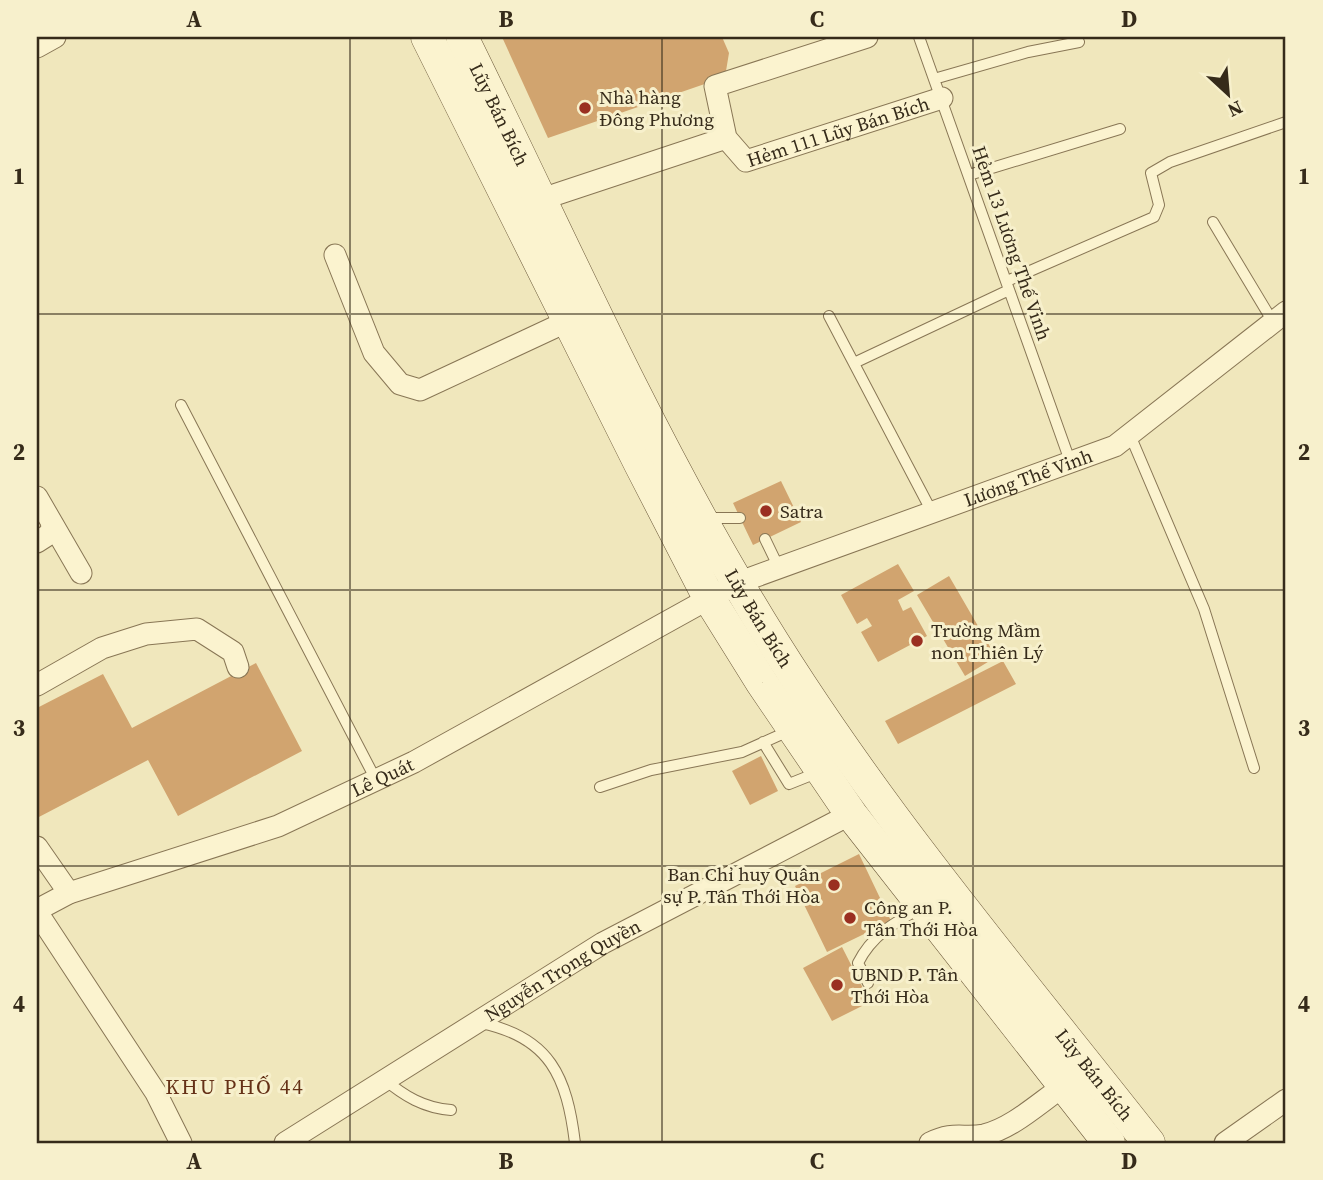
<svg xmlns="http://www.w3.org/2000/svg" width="1323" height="1180" font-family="'Source Serif 4',serif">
	<rect width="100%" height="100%" fill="#f0e7bc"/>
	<path fill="#d1a46f" d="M502 37H722L729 53 725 77 548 138Z
		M781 481 801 522 753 545 733 503Z
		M898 564 914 591 898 600 903 611 911 607 927 636 878 662 861 632 872 626 867 618 857 624 841 595Z
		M949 576 996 657 965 676 917 595Z
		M1003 661 1016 684 898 744 885 721Z
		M256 663 302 751 178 816 148 760 37 818V708L103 674 132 728Z
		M761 756 778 791 750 805 732 771Z
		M859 854 891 921 827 952 795 886Z
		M842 947 870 1002 832 1021 803 968Z"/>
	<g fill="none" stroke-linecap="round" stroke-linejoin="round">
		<g stroke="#887655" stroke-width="12">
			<path id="service" d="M919 37 1070 461
				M934 79 1028 52 1079 42
				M969 175 1120 129
				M1213 222 1273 322
				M1007 281 1154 217 1159 205 1151 173 1170 162 1286 122
				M829 316 933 514
				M854 363 1009 290
				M181 405 376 780
				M1130 435 1204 609 1254 768
				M706 518H740
				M765 539 779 568
				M763 742 789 784 819 772
				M600 787 651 770 742 752 791 730
				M868 983 858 963C872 935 894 923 921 908
				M481 1023C550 1037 567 1077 575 1143
				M384 1079C404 1096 424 1108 451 1110"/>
		</g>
		<g stroke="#887655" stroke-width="23">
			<g id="minor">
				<path id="s1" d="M867 37 715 86 726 138 746 161 942 98"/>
				<path d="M37 47 55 37"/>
				<path d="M542 199 726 138"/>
				<path d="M335 255 374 353 400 384 420 390 568 321"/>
				<path d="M37 497 81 573"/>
				<path d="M37 542 51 533 52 524"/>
				<path d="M37 685 102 648 146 634 197 629 233 652 238 667"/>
				<path d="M37 847 69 893"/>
				<path id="s2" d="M37 910 69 893 278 826 414 762 737 583 1115 446 1286 312"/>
				<path d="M37 912 156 1093 181 1143"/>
				<path id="s3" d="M285 1143 603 943 851 814"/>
				<path d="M930 1143C954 1131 963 1139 984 1135 1013 1128 1040 1102 1064 1086"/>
				<path d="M1225 1143 1286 1100"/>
			</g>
		</g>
		<g stroke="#6a5738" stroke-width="33">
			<g id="secondary">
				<path d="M427 37 640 464 709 598 762 683 851 814 1109 1143"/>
				<path id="s4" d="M462 37C552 219 634 407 737 582 853 783 1006 961 1149 1143"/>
			</g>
		</g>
		<use href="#service" stroke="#fbf3cf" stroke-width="10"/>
		<use href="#minor" stroke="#fbf3cf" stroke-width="21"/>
		<use href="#secondary" stroke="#fbf3cf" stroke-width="32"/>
	</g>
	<path fill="none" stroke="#362b1a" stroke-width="2" stroke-opacity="0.55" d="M350 37V1143M662 37V1143M973 37V1143M37 314H1286M37 590H1286M37 866H1286"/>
	<g fill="#9a2f21" stroke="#f7f0cc" stroke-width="2.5">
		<circle cx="585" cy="108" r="7"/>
		<circle cx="766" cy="511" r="7"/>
		<circle cx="917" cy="641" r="7"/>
		<circle cx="834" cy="885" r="7"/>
		<circle cx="850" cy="918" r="7"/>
		<circle cx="837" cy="985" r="7"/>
	</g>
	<g text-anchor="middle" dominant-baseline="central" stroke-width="6" stroke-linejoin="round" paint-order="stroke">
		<g font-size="19" fill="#362b1a" stroke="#f7f0cc" text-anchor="start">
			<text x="599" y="97">Nhà hàng<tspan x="599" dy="22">Đông Phương</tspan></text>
			<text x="780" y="511">Satra</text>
			<text x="931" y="630">Trường Mầm<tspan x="931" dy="22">non Thiên Lý</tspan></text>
			<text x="820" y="874" text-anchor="end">Ban Chỉ huy Quân<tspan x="820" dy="22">sự P. Tân Thới Hòa</tspan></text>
			<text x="864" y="907">Công an P.<tspan x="864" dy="22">Tân Thới Hòa</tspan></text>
			<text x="851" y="974">UBND P. Tân<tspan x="851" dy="22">Thới Hòa</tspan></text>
		</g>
		<g font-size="19" fill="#362b1a" stroke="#f7f0cc">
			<text stroke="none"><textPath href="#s4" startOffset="86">Lũy Bán Bích</textPath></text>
			<text stroke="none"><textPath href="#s1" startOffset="340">Hẻm 111 Lũy Bán Bích</textPath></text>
			<text transform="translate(1012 243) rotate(71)">Hẻm 13 Lương Thế Vinh</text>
			<text stroke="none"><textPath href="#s2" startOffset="1085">Lương Thế Vinh</textPath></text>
			<text stroke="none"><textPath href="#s4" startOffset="653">Lũy Bán Bích</textPath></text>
			<text stroke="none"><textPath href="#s2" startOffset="371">Lê Quát</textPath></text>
			<text stroke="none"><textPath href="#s3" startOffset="327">Nguyễn Trọng Quyền</textPath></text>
			<text stroke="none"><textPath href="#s4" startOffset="1220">Lũy Bán Bích</textPath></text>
		</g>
		<g font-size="21" letter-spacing="2" fill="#653117" stroke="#f7f0cc">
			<text x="235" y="1086">KHU PHỐ 44</text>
		</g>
	</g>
	<rect width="1323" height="1180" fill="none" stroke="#f7f0cc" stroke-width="77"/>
	<g transform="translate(1228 94) rotate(154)" stroke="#f7f0cc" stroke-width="5" paint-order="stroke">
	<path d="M0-5L12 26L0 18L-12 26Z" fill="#362b1a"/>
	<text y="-10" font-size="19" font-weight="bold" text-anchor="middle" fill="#362b1a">N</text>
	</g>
	<rect x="38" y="38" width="1246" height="1104" fill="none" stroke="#362b1a" stroke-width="2.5"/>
	<g font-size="23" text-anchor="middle" font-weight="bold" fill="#362b1a">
		<text x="194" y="27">A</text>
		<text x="506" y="27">B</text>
		<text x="817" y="27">C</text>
		<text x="1129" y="27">D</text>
		<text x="19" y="184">1</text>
		<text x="1304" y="184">1</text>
		<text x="19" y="460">2</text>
		<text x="1304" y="460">2</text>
		<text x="19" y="736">3</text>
		<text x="1304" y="736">3</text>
		<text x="19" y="1012">4</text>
		<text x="1304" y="1012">4</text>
		<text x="194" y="1169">A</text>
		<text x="506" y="1169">B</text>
		<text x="817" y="1169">C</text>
		<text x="1129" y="1169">D</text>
	</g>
</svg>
